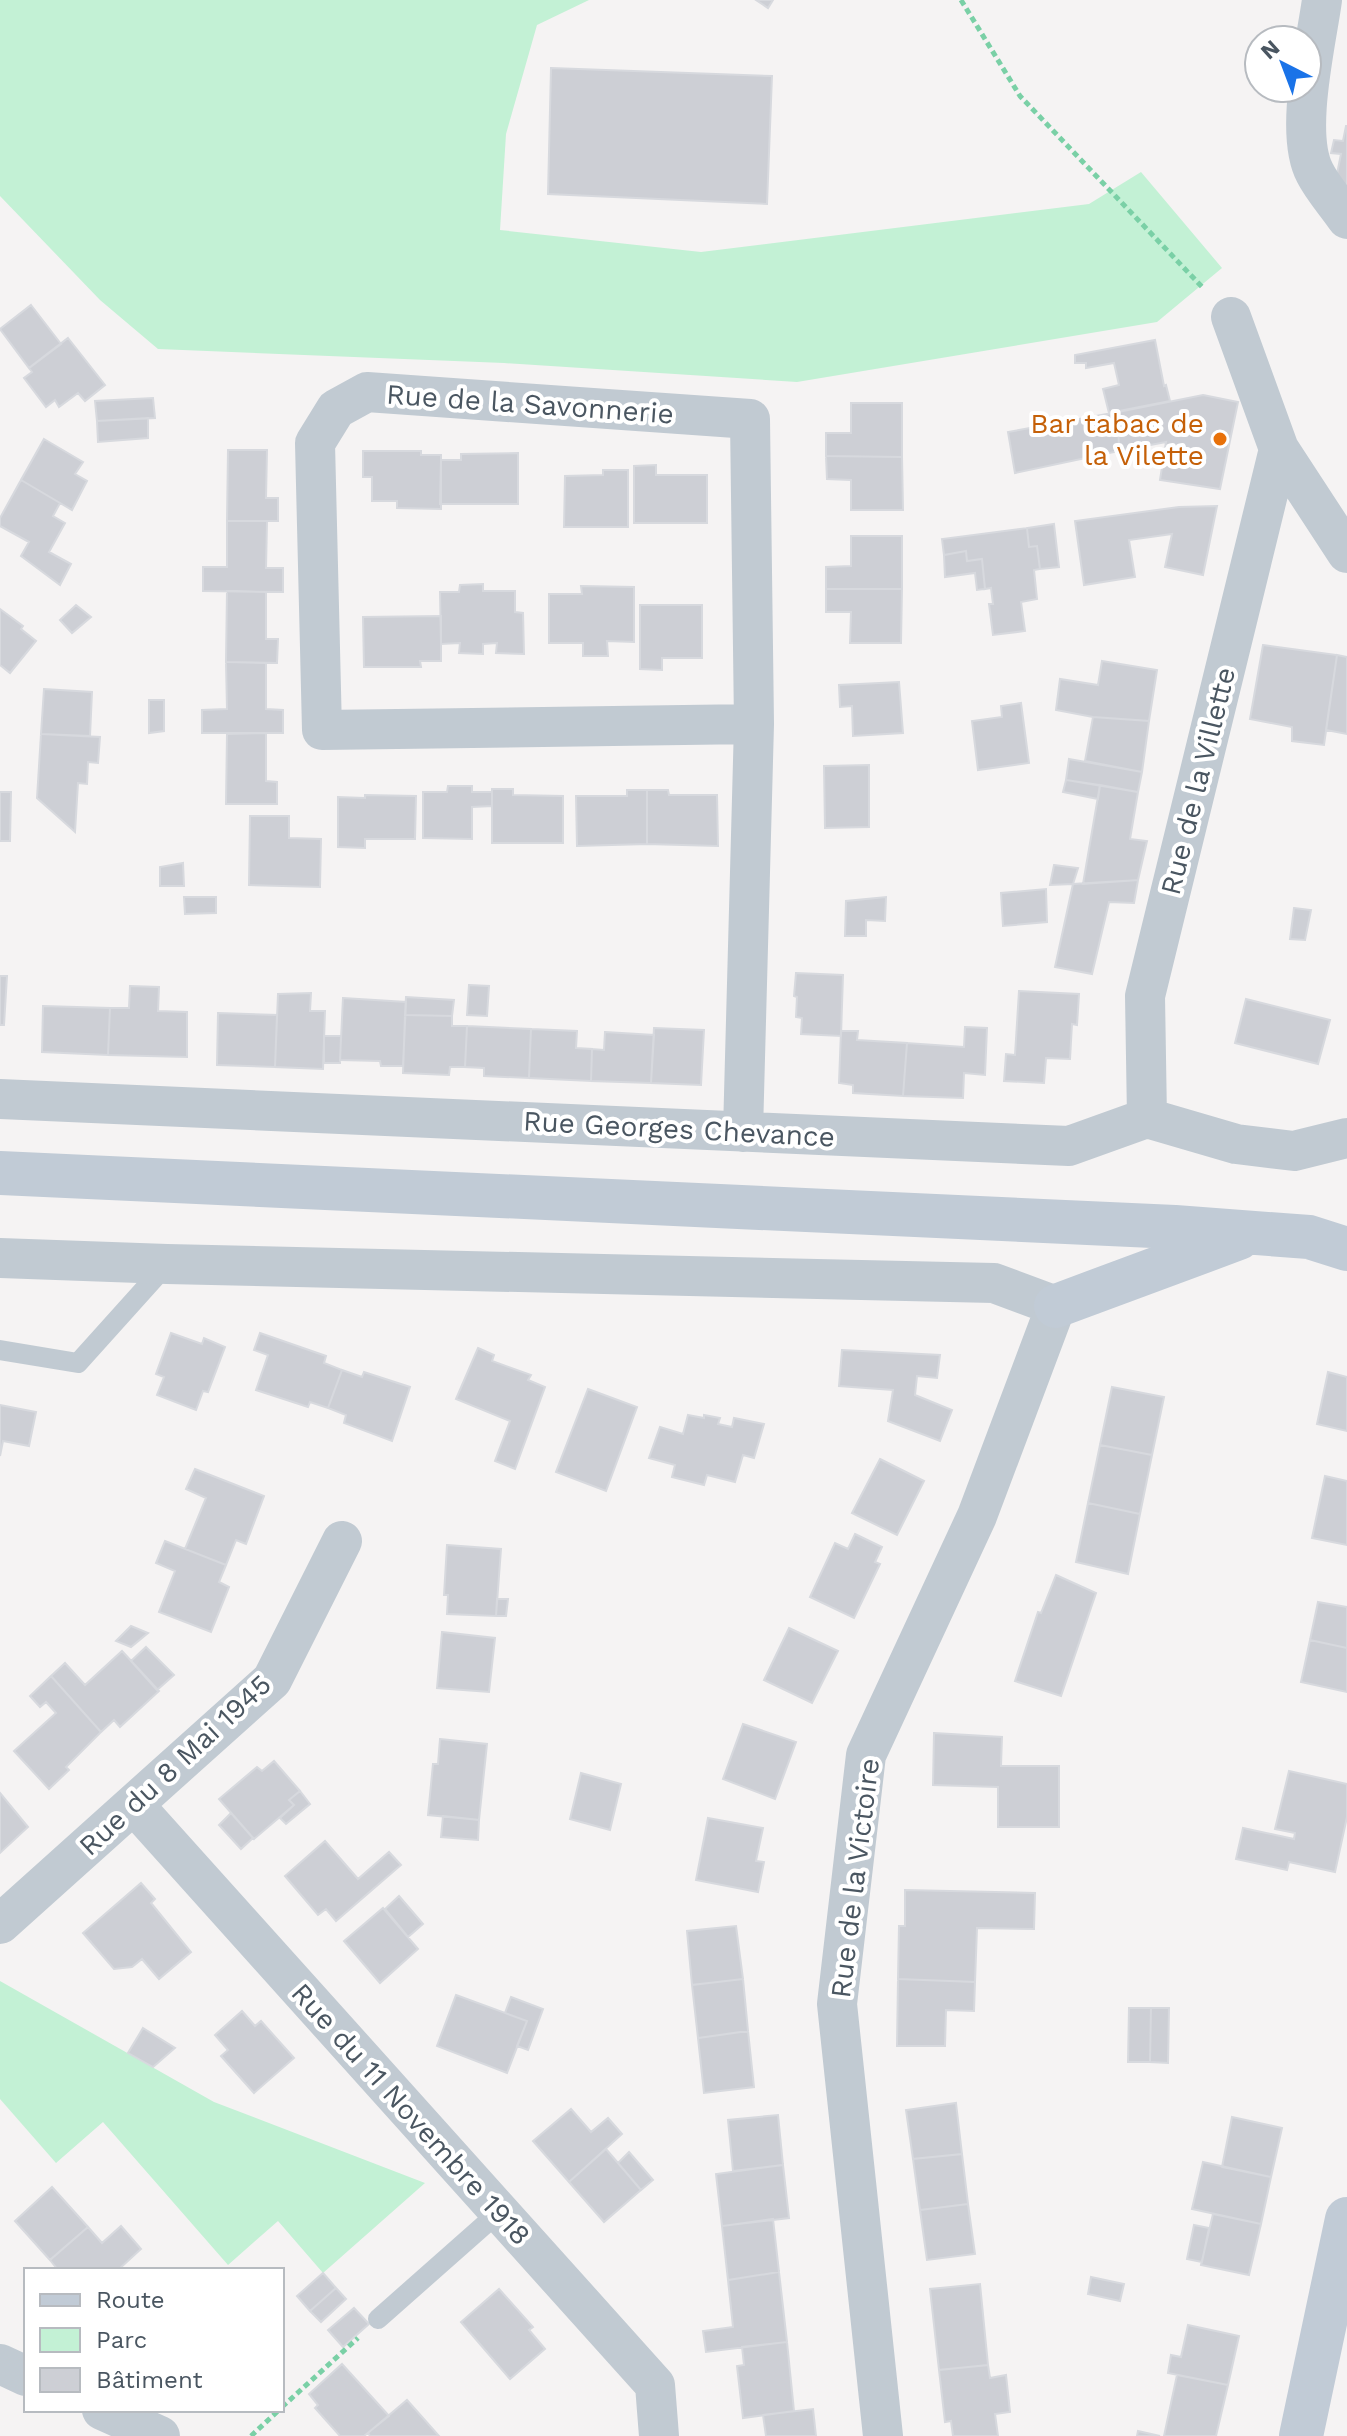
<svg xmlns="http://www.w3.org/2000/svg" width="1347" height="2436" font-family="'Work Sans',sans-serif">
	<rect width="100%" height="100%" fill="#f5f3f3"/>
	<path fill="#c3f1d5" d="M0 0H589L537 25 506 134 500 230 701 252 1089 204 1141 172 1222 268 1157 322 797 382 504 363 158 349 100 300 0 196Z
		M0 1981 214 2102 425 2183 323 2273 278 2221 228 2265 103 2122 56 2163 0 2099Z"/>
	<path fill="#cdcfd5" stroke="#d7d9de" stroke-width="2" d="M756 0H773L768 8Z
		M551 68 772 76 767 204 548 194Z
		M1346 126H1347V195L1334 189 1341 154 1331 153 1334 140 1343 141Z
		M31 305 61 344 29 368 0 329Z
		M68 338 105 385 85 401 78 393 59 407 55 400 46 407 24 378 32 372 29 368Z
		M1155 340 1164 386 1166 385 1170 401 1109 413 1103 389 1119 385 1114 363 1086 368V363H1075V355Z
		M1203 395 1238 402 1220 489 1160 480 1166 442 1119 451 1118 412Z
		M153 398 155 418 97 421 95 401Z
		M851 403H902V457L826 456V433H851Z
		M1118 412 1119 451 1015 473 1008 432Z
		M148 418V438L98 442 97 421Z
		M44 439 83 462 75 474 87 481 72 510 21 480Z
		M228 450H267L266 498H278V521H227Z
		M363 451H421V455H441V509L397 508V501H372V477H363Z
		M518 453V504H440L441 460H461V454Z
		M826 456 902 457 903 510H851V480L827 479Z
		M656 465V475H707V523H634V466Z
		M603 470H628V527H564L565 476 603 475Z
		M21 480 60 503 53 516 65 523 49 552 71 564 60 585 21 556 29 542 0 526V518Z
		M1217 506 1203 575 1165 567 1172 534 1129 540 1135 577 1084 585 1075 521 1179 507Z
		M227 521H267L266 568H283V592L203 591V567H227Z
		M1054 524 1059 567 1040 569 1037 546 1029 547 1027 528Z
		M1027 528 1029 547 1037 546 1040 569 1034 570 1037 599 1021 602 1025 631 993 635 989 604H993L991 588 985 589 982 559 967 561 966 551 944 555 942 539Z
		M851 536H902V589H826V567L851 566Z
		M966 551 967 561 982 559 985 589 977 590 975 573 945 577 944 555Z
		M483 584V591H515V612L523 613 524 654 496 653 497 643 483 644V654L459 653 460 643 441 644 440 592H459L460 585Z
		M581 586 634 587V642L607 641 608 656H583V643H549V594H582Z
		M826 589H902L901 643H850L851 612H826Z
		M227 591 266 592V639H278L277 663 226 662Z
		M76 605 91 617 72 633 60 620Z
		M640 605H702V658H662V670L640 669Z
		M0 609 23 626 21 629 36 641 10 673 0 665Z
		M441 616V661H420L421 667H364L363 617Z
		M1263 645 1337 655 1324 745 1292 741V727L1250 719Z
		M1337 655 1347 657V734L1326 730Z
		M1102 661 1157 670 1149 721 1093 717 1056 710 1060 679 1098 685Z
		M226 662 266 663V709L283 710V733H202V710L227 709Z
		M899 682 903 733 853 736 852 706 840 707 839 685Z
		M44 689 92 692 90 736 41 734Z
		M149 700H164V731L149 733Z
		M1021 703 1029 763 978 770 972 721 1002 717 1001 706Z
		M1093 717 1149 721 1142 772 1085 761Z
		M266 733V781L277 782V804H226L227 734Z
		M41 734 100 737 98 763 88 762 87 784 78 783 75 832 37 798Z
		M1069 759 1142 772 1138 792 1066 780Z
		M869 765V827L825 828 824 766Z
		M1066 780 1100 785 1098 799 1063 792Z
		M1100 785 1138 792 1130 839 1147 841 1138 880 1083 884Z
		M448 786H472V792H492V806L472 807V839L423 838V792H447Z
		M492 789H513V795L563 796V843H492Z
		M627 790H647V844L577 846 576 796H627Z
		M647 790H668L669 795H717L718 846 647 844Z
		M0 792H11L10 841H0Z
		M365 795 416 796 415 839H365V848L338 847V797L365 798Z
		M250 816H289V838L321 839 320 887 249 885Z
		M183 863 184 886H160V867Z
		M1054 865 1078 868 1073 884 1050 885Z
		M1138 880 1134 903 1109 902 1092 974 1055 967 1073 884Z
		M1046 889 1047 922 1003 926 1001 893Z
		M184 897H216V913L185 914Z
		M886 897 885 921 866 920V936H845L846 901Z
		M1294 908 1311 910 1305 940 1290 939Z
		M796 973 843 975 841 1036 801 1034 802 1018 796 1017 797 997 794 996Z
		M0 976H7L4 1025H0Z
		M469 985 489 986 487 1016 467 1015Z
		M130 986 159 987 158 1011 187 1012V1057L108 1055 110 1008H129Z
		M1019 991 1079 994 1077 1025 1072 1024 1070 1059 1046 1058 1044 1083 1004 1081 1006 1054 1015 1055Z
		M311 993 310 1011H325L323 1069 275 1067 278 994Z
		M406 997 454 1000 452 1016 405 1015Z
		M343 998 406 1002 403 1066H381L380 1061 340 1060Z
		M1246 999 1330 1020 1318 1064 1235 1043Z
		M43 1006 110 1008 108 1055 42 1052Z
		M218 1013 277 1015 275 1067 217 1065Z
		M405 1015 452 1016V1026H467L465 1067H450L449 1075 403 1073Z
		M467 1026 531 1029 529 1078 484 1076V1068L465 1067Z
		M965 1027 987 1028 985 1075 964 1073 963 1098 903 1096 907 1043 964 1047Z
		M654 1028 704 1030 701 1085 651 1083Z
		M531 1029 577 1031 576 1048 592 1049 591 1081 529 1078Z
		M841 1031H858L857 1040 907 1043 903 1096 853 1093V1085L839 1083Z
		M605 1032 654 1035 651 1083 591 1081 592 1049 604 1050Z
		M324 1036H341L340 1063H324Z
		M171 1333 202 1344 204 1338 225 1347 208 1392 203 1391 196 1410 157 1395 164 1377 156 1374Z
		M260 1333 326 1356 324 1363 342 1370 328 1408 310 1402 308 1407 256 1390 268 1355 254 1350Z
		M478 1348 494 1355 492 1361 531 1375 528 1380 545 1387 515 1469 495 1461 510 1421 456 1399Z
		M842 1350 940 1355 937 1378 917 1376 915 1395 952 1410 940 1441 888 1421 893 1390 839 1386Z
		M342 1370 362 1377 364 1372 410 1387 392 1441 344 1423 346 1415 328 1408Z
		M1328 1372 1347 1377V1431L1317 1424Z
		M1112 1387 1164 1397 1152 1455 1100 1445Z
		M588 1389 637 1407 606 1491 556 1472Z
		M0 1405 36 1412 29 1446 3 1441 0 1456Z
		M688 1415 704 1418V1415L720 1418 718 1424 732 1427 734 1418 764 1424 754 1458 743 1455 735 1482 707 1475 704 1485 672 1477 675 1465 649 1458 660 1427 683 1434Z
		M1100 1445 1152 1455 1140 1514 1088 1503Z
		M880 1459 924 1481 897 1535 852 1513Z
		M195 1469 264 1496 246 1544 236 1540 226 1565 185 1549 206 1498 186 1489Z
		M1325 1476 1347 1481V1545L1312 1538Z
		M1088 1503 1140 1514 1128 1574 1076 1562Z
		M855 1534 882 1547 875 1562 880 1564 854 1618 810 1597 835 1543 848 1549Z
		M165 1541 226 1565 219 1582 229 1587 211 1632 159 1612 175 1571 156 1563Z
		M447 1545 501 1549 496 1616 447 1614 448 1595H444Z
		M1056 1575 1096 1593 1061 1696 1015 1681 1038 1612 1041 1613Z
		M497 1599H508L506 1616H496Z
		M1318 1602 1347 1607V1648L1310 1640Z
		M131 1626 148 1633 131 1647 116 1641Z
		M789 1628 838 1651 812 1703 764 1680Z
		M442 1632 495 1638 489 1692 437 1688Z
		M1310 1640 1347 1648V1692L1301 1682Z
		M146 1647 174 1675 157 1690 131 1661Z
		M122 1651 159 1691 120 1727 114 1720 101 1732 51 1676 65 1663 85 1685Z
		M51 1676 101 1732 66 1767 69 1770 49 1789 14 1751 56 1713 46 1702 40 1707 30 1696Z
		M743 1724 796 1742 775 1799 723 1779Z
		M934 1733 1002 1737 1001 1766H1059V1827H998V1787L933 1785Z
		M440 1739 487 1744 479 1820 428 1815 433 1764H438Z
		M274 1761 300 1791 289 1800 294 1805 254 1839 219 1799 257 1767 262 1771Z
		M1289 1771 1347 1784V1817L1335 1872 1289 1862 1287 1870 1236 1859 1243 1828 1294 1839 1295 1833 1275 1829Z
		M581 1773 621 1784 610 1830 570 1819Z
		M300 1791 310 1804 286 1824 280 1818 294 1805 289 1800Z
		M0 1793 28 1827 0 1853Z
		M231 1813 253 1838 241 1849 219 1825Z
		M443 1816 479 1820 478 1840 441 1837Z
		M708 1818 763 1828 756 1861 764 1862 758 1892 696 1880Z
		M325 1841 358 1879 389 1852 401 1865 336 1921 326 1909 318 1915 285 1876Z
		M141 1883 155 1899 151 1903 191 1952 159 1979 142 1959 132 1967 114 1969 83 1933Z
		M905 1890 1035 1893 1034 1929 977 1928 975 1982 898 1979 899 1926H905Z
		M399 1896 423 1924 408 1937 385 1909Z
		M383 1908 418 1949 380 1983 344 1941Z
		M736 1926 743 1979 692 1985 687 1931Z
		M743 1979 748 2031 698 2038 692 1985Z
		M898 1979 975 1982 974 2011 946 2010 945 2046H897Z
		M456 1995 527 2021 507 2073 437 2046Z
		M511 1997 543 2009 528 2050 517 2046 527 2021 505 2013Z
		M1129 2008H1151L1150 2062H1128Z
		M1151 2008H1169L1168 2063 1150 2062Z
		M242 2011 255 2026 261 2021 294 2058 254 2093 221 2056 228 2050 215 2035Z
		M143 2028 175 2048 153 2067 128 2053Z
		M748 2031 754 2087 704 2093 698 2038Z
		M956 2103 962 2154 913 2159 906 2110Z
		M571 2109 591 2132 608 2118 622 2134 569 2182 533 2141Z
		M778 2115 783 2165 733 2171 728 2120Z
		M1232 2117 1282 2128 1271 2177 1222 2167Z
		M606 2149 641 2190 604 2222 569 2182Z
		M629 2152 653 2180 641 2190 618 2163Z
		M962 2154 968 2204 920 2210 913 2159Z
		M1203 2162 1271 2177 1261 2224 1192 2209Z
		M783 2165 789 2218 722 2226 716 2174Z
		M52 2187 88 2227 50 2260 15 2221Z
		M968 2204 975 2254 927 2260 920 2210Z
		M1213 2214 1261 2224 1249 2275 1201 2265Z
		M773 2219 779 2272 728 2280 722 2226Z
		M1194 2225 1209 2228 1202 2262 1187 2259Z
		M121 2226 141 2249 118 2270H58L50 2260 88 2227 102 2243Z
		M779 2272 787 2342 706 2352 703 2331 733 2327 728 2280Z
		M323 2273 336 2288 310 2311 297 2296Z
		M1091 2277 1124 2284 1120 2301 1088 2294Z
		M980 2284 988 2365 939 2370 930 2289Z
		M336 2288 346 2299 321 2322 310 2311Z
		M499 2289 533 2327 529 2330 545 2349 510 2379 461 2322Z
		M354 2308 369 2324 343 2347 328 2330Z
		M1188 2325 1239 2336 1228 2385 1168 2373 1171 2355 1181 2357Z
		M787 2342 794 2411 743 2418 737 2366 744 2365 742 2347Z
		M342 2364 389 2416 364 2436H340L315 2408 318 2405 309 2394Z
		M988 2365 990 2378 1006 2375 1010 2412 995 2414 998 2436H953L951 2421 945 2422 939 2370Z
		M1177 2375 1228 2385 1216 2436H1164Z
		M407 2400 439 2436H370L368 2433Z
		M813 2409 816 2436H766L763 2415Z
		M1138 2431 1160 2436H1137Z"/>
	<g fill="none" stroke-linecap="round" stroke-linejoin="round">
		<path stroke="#7ad0a6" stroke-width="5" stroke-dasharray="6 4" stroke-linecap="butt" d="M961 0 1020 96 1204 289
			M282 2407 358 2338
			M251 2436 279 2410"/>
		<path stroke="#c1cad2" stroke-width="20" d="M0 1350 78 1363 167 1264
			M378 2319 499 2212"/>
		<path stroke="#c1cad2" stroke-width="40" d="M1322 0C1316 44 1294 134 1315 173 1323 189 1337 204 1347 219
			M1279 449 1347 553
			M0 1099 1069 1146 1147 1118 1236 1144 1294 1151 1347 1138
			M1147 1118 1145 996 1279 449 1231 317
			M743 1132 754 724 322 730 315 443 336 409 367 392 750 419 754 724
			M0 1258 167 1264 994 1283 1056 1306 977 1516 866 1755 837 2004 883 2436
			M134 1805 655 2385 659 2436
			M0 1924 272 1680 342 1541
			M0 2364 26 2376
			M102 2410 160 2436"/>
		<path stroke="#c1cbd6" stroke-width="44" d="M0 1173 1175 1227 1309 1237 1347 1249
			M1056 1306 1239 1238
			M1301 2436 1347 2219"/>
	</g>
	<circle fill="#e8710a" stroke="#fff" stroke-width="3" cx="1220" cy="439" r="8"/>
	<g text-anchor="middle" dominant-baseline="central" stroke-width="8" stroke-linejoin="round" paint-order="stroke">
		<g font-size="28" fill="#4a5661" stroke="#fff">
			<text transform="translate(530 404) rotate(4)">Rue de la Savonnerie</text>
			<text transform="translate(1198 781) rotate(-76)">Rue de la Villette</text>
			<text transform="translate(679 1129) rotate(3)">Rue Georges Chevance</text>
			<text transform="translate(175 1765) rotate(-43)">Rue du 8 Mai 1945</text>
			<text transform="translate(855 1878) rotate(-83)">Rue de la Victoire</text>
			<text transform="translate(411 2114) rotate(48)">Rue du 11 Novembre 1918</text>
		</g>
		<g font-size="28" fill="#c56008" stroke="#fff" text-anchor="end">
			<text x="1204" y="423">Bar tabac de<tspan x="1204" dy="32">la Vilette</tspan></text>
		</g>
	</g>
	<rect x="24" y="2268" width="260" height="144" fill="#ffffff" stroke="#b7bbc0" stroke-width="2"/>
	<rect x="40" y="2294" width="40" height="12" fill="#c1cbd6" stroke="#b7bbc0" stroke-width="2"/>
	<text x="96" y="2308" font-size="24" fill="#4a5661">Route</text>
	<rect x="40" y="2328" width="40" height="24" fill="#c3f1d5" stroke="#b7bbc0" stroke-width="2"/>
	<text x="96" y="2348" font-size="24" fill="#4a5661">Parc</text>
	<rect x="40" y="2368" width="40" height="24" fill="#cdcfd5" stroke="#b7bbc0" stroke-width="2"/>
	<text x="96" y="2388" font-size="24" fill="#4a5661">Bâtiment</text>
	<g transform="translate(1283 64) rotate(318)"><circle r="38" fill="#ffffff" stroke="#b7bbc0" stroke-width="2"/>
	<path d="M0-6L14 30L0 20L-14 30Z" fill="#1a73e8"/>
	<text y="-12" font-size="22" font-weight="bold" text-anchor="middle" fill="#4a5661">N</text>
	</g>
</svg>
